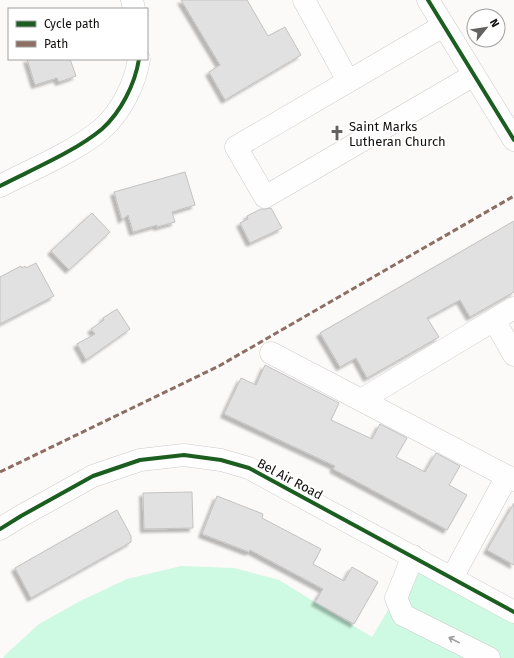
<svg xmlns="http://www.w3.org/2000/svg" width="514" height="658" font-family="'Fira Sans',sans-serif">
	<defs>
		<filter id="shadow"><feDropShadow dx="-3.5" dy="3.5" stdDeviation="1" flood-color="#0004"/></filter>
	</defs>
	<rect width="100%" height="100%" fill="#fcfaf8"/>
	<path fill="#cef9e2" d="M418 560 514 612V658H3L6 654 39 624 80 601 127 579 181 566 234 568 279 580 372 637Z"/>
	<path fill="#e2e1e1" stroke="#c3c2c2" filter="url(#shadow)" d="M181 0H247L268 36 285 27 301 55 225 100 209 72 220 65Z
		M27 59H70L76 76 59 82 57 78 35 85Z
		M185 172 195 205 172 212 175 222 157 227V225L133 232 128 215 122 220 114 192Z
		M271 208 282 228 250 243 240 223 248 219 247 216 261 209H265Z
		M92 213 110 232 69 270 51 251Z
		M514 221V292L470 317 460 300 427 318 439 337 367 378 356 358 340 367 320 333Z
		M36 263 54 296 0 324V277L21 266 22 268 25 266 26 268Z
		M117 309 130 329 86 360 77 344 95 334 91 329 104 320 103 318Z
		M265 365 339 403 331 420 372 439 380 424 407 438 396 457 425 472 436 453 460 466 449 485 467 495 447 530 333 469 335 466 224 414 241 378 256 385Z
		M192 492 193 528 144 529 143 493Z
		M217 496 263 514 262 518 321 549 313 564 344 581 352 567 378 582 354 624 315 602 323 589 250 550 249 552 202 534Z
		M514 503V565L487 550Z
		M117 510 131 536V542L31 598 15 568Z"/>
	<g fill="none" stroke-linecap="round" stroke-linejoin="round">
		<g stroke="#cdcbca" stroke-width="23">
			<path id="minor" d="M132 0 134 9
				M304 0 348 81
				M428 0 514 140
				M443 26 236 147 265 197 474 75
				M0 186C31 170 76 151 102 129 121 112 135 84 139 59
				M494 320 514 355
				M271 353 514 480
				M361 400 514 308
				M0 529 21 516 93 476 140 460 184 455 221 460 249 468 514 612
				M413 556 396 598 403 615 489 658
				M452 578 507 476"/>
		</g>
		<use href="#minor" stroke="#fffefe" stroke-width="22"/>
		<path stroke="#8d6e63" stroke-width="3" stroke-dasharray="6 3" stroke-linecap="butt" d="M0 472 219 366 514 196"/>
		<g stroke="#fff" stroke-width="6">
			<path id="cycleway" d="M428 0 514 140
				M0 186C31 170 76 151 102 129 121 112 135 84 139 59
				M0 529 21 516 93 476 140 460 184 455 221 460 249 468 514 612"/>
		</g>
		<use href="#cycleway" stroke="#1b5e20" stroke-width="4"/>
	</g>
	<defs><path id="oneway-shaft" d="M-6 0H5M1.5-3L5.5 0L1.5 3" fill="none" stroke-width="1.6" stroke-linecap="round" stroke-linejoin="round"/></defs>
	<use stroke="#a09f9e" href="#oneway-shaft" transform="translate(454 640) rotate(-153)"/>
	<defs>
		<g id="church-bare" transform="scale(1.2)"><path d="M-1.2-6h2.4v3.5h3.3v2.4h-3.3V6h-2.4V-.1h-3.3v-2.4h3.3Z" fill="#646261" stroke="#fff" stroke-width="2.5" paint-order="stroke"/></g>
	</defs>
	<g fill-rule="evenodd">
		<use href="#church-bare" x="337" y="133"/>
	</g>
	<g text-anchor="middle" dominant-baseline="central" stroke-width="3.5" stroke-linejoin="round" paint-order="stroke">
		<g font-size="13" fill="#12100f" stroke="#fff" text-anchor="start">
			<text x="349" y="126">Saint Marks<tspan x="349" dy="15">Lutheran Church</tspan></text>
		</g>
		<g font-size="13" fill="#12100f" stroke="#fff">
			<text transform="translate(290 479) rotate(28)">Bel Air Road</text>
		</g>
	</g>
	<rect x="8" y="8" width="140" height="52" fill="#ffffff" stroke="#a09f9f"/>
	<rect x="16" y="21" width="20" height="6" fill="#1b5e20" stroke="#a09f9f"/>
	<text x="44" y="28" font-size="12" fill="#12100f">Cycle path</text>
	<rect x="16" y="41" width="20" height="6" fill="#8d6e63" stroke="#a09f9f"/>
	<text x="44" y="48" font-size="12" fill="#12100f">Path</text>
	<g transform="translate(486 28) rotate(60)"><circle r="19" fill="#ffffff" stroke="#a09f9f"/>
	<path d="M0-3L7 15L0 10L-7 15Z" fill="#646261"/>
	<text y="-6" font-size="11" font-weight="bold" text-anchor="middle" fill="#12100f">N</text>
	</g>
</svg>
